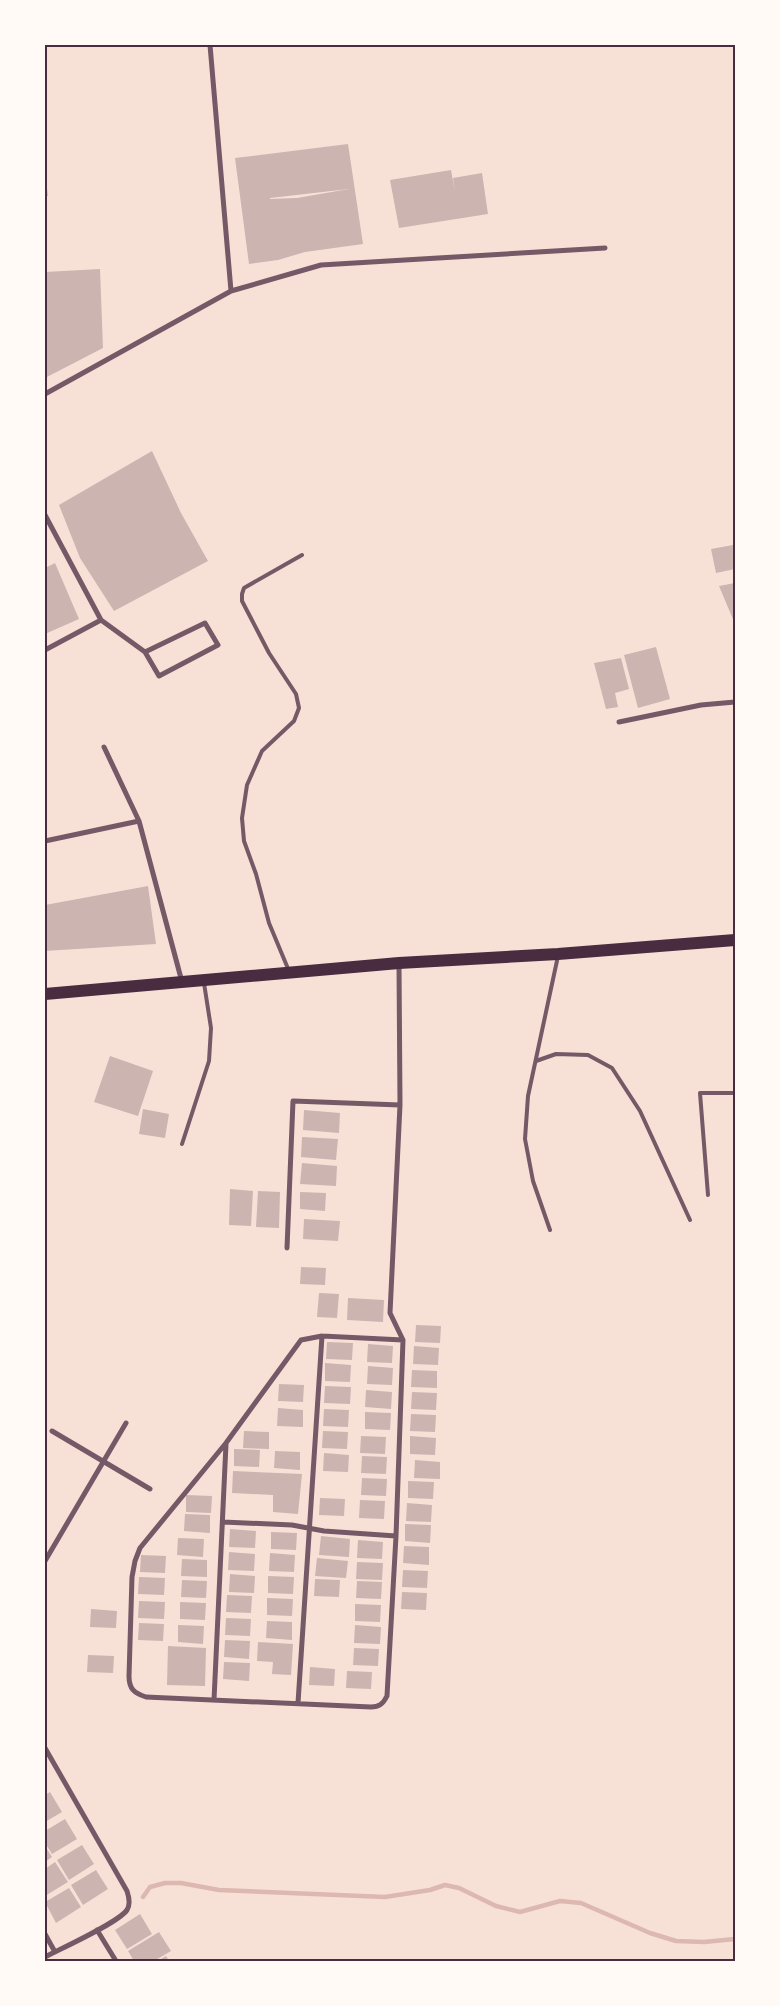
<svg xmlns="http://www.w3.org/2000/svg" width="780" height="2006" font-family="Bitter,serif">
	<rect width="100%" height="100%" fill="#f7e1d7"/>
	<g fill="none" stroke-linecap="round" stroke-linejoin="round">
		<path stroke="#dcb8b0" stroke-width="4.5" d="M143 1897 150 1887 165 1883H181L219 1890 385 1897 430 1890 445 1885 459 1888 496 1906 520 1912 560 1901 581 1903 650 1933 676 1941 704 1942 735 1939"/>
	</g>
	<path fill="#ccb4b1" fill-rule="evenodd" d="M348 144 363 244 305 252 278 260 249 264 235 158ZM349 189 297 198 270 199V198Z
		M451 170 455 192 453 178 482 173 488 214 399 228 390 180Z
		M45 181H46L48 196H45Z
		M100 269 103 348 45 378V272Z
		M152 451 181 513 208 561 114 611 80 558 59 505Z
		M733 545 735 569 716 573 711 549Z
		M55 563 79 619 45 634V568Z
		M735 583V624L719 586Z
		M656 647 670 699 638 708 624 655Z
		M621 658 629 689 615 693 618 707 606 709 594 663Z
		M148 886 156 944 45 951V905Z
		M110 1056 153 1071 138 1116 94 1102Z
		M143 1109 169 1114 165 1138 139 1134Z
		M304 1110 340 1113 339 1133 303 1130Z
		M302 1137 338 1139 336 1160 301 1157Z
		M302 1163 337 1166 336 1186 300 1184Z
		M230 1189 253 1191 251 1226 229 1225Z
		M258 1191 280 1192 279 1228 256 1227Z
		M300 1192 326 1193 325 1211 300 1209Z
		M304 1219 340 1221 338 1241 303 1239Z
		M301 1267 326 1268 325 1285 300 1284Z
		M319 1293 339 1294 337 1318 317 1317Z
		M348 1298 384 1300 383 1322 347 1320Z
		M416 1325 441 1326 440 1343 415 1342Z
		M327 1342 353 1343 352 1360 326 1359Z
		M368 1344 393 1346 392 1363 367 1362Z
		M414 1346 439 1348 438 1365 413 1364Z
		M325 1363 351 1365 350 1382 325 1381Z
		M368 1366 393 1368 392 1385 367 1384Z
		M412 1370 437 1371V1388L411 1387Z
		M279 1384 304 1385 303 1402 278 1401Z
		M325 1386 351 1387 350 1404 324 1403Z
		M366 1390 392 1392 391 1409 365 1407Z
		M412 1392 437 1393 436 1410 411 1409Z
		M278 1408 303 1410V1427L277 1426Z
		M324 1409 349 1410 348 1427 323 1426Z
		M365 1412 391 1413 390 1430 365 1429Z
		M411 1414 436 1415 435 1432 410 1431Z
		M244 1431 269 1432V1449L243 1448Z
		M323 1431 348 1432 347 1449 322 1448Z
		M361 1436 386 1437 385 1454 360 1453Z
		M410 1436 436 1438 435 1455 410 1454Z
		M234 1449 260 1450 259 1467 234 1466Z
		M275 1451 300 1452V1470L274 1468Z
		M324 1453 349 1455 348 1472 323 1471Z
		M362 1456 387 1457 386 1474 361 1473Z
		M415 1460 440 1462V1479L414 1478Z
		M233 1471 302 1474 298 1514 273 1512V1495L232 1493Z
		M362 1478 387 1479 386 1496 361 1495Z
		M408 1481 434 1482 433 1499 408 1498Z
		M186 1495 212 1496 211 1513 186 1512Z
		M320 1498 345 1499 344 1516 319 1515Z
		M360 1500 385 1501 384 1519 359 1518Z
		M407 1503 432 1505 431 1522 406 1521Z
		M185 1514 210 1515V1533L184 1531Z
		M405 1524 431 1525 430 1543 405 1541Z
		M230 1529 256 1531 255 1548 229 1547Z
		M271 1532 297 1533 296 1550 271 1549Z
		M321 1536 350 1539 349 1557 319 1555Z
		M178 1538 204 1539 203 1557 177 1555Z
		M358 1540 383 1542 382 1559 357 1558Z
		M404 1546 429 1547V1565L403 1563Z
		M229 1552 255 1554 254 1571 228 1570Z
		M270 1553 295 1555 294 1572 269 1571Z
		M141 1555 166 1556 165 1573 140 1572Z
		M317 1558 348 1561 346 1578 315 1576Z
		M182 1559 207 1560V1577L181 1576Z
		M357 1562 383 1563 382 1580 356 1579Z
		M403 1570 428 1571 427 1588 402 1587Z
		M230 1574 255 1576 254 1593 229 1592Z
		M268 1576 294 1577 293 1594 268 1593Z
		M139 1577 165 1578 164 1595 138 1594Z
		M315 1579 340 1580 339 1597 314 1596Z
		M182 1580 207 1581 206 1598 181 1597Z
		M357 1581 382 1582 381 1599 356 1598Z
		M402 1592 427 1593 426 1610 401 1609Z
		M227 1595 252 1596 251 1613 226 1612Z
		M267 1598 293 1599 292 1616 267 1615Z
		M139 1601 165 1602 164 1619 138 1618Z
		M180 1602 206 1603 205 1620 180 1619Z
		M355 1604 381 1605 380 1622 355 1621Z
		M91 1609 117 1611 116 1628 90 1627Z
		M226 1618 251 1619 250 1636 225 1635Z
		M267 1621 292 1622V1640L266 1638Z
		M139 1623 164 1624 163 1641 138 1640Z
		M178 1625 204 1626 203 1644 178 1642Z
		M355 1625 381 1627 380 1644 354 1643Z
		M225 1640 250 1641 249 1659 224 1657Z
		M258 1642 293 1644 291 1675 272 1674 273 1662 257 1661Z
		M168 1646 206 1648 205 1686 167 1685Z
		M354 1648 379 1649 378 1666 353 1665Z
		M88 1655 114 1656 113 1673 87 1672Z
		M224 1662 250 1663 249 1681 223 1679Z
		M310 1667 335 1669 334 1686 309 1685Z
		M347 1671 372 1672 371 1689 346 1688Z
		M50 1792 62 1812 45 1822V1795Z
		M65 1819 77 1839 52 1854 45 1843V1831Z
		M82 1845 94 1864 69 1880 57 1860Z
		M45 1846 52 1857 45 1862Z
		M55 1862 68 1882 45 1896V1869Z
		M96 1870 108 1889 83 1905 71 1885Z
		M69 1888 81 1907 56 1923 45 1902Z
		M140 1914 152 1934 127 1949 115 1930Z
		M159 1932 171 1951 154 1961H134L128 1951Z
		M166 1956 169 1961H158Z"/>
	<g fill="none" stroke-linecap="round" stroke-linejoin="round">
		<path stroke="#755966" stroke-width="4" d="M289 971 269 923 256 874 244 841 242 818 247 785 262 751 294 721 299 708 296 694 269 653 242 601V594L244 588 302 555
			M536 1061 556 1054 588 1055 612 1068 640 1111 690 1220
			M182 1144 209 1061 211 1028 204 983
			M708 1195 700 1093H735
			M550 1230 533 1181 525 1139 528 1096 558 956"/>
		<path stroke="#755966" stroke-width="5" d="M210 45 231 291
			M45 394 231 291 321 265 605 248
			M45 515 101 620 145 652 159 676 218 645 205 623 145 652
			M45 650 101 620
			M619 722 701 705 735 702
			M139 821 182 982
			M45 841 139 821 104 747
			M399 964 400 1105 390 1313 403 1340 396 1536 387 1696C383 1704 379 1707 371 1707L146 1697C134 1693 129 1689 129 1676L132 1577 135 1561 140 1548 226 1443 301 1340 322 1336 403 1340
			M287 1248 293 1101 400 1105
			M52 1431 150 1489
			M223 1522 292 1525 324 1531 396 1536
			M45 1561 126 1423
			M214 1700 226 1444
			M298 1703 322 1336
			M45 1748 127 1891C129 1897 131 1904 127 1910 118 1923 62 1948 45 1957
			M97 1930 116 1961
			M45 1934 55 1952"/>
		<path stroke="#4a2c40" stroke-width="12" d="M45 994 399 963 558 954 735 940"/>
	</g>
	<rect width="780" height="2006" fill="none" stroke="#fffaf5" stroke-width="92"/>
	<rect x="46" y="46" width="688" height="1914" fill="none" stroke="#4a2c40" stroke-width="2"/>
</svg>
